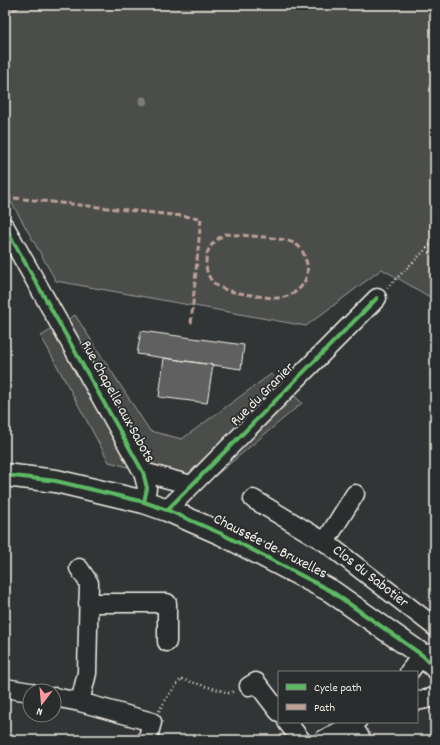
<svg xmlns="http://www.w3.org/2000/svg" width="440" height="745" font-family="Dekko,sans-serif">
	<rect width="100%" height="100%" fill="#323535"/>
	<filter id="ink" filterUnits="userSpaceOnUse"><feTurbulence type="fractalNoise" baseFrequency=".025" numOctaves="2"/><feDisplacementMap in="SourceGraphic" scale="8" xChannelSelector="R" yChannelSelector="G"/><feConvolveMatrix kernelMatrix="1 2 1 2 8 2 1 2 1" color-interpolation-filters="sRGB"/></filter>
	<g filter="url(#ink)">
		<path fill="#4b4d4c" stroke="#a09f9a" d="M5 5H435V300L382 269 306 326 56 281 5 191Z
			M75 315 150 431 182 439 271 374 302 403 202 487 109 462 41 336Z"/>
		<path fill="#5f605f" stroke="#f4f1e8" d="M141 331 244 345 241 369 137 354Z
			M164 358 213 365 207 403 159 397Z"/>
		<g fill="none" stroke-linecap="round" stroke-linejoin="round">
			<g stroke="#f4f1e8" stroke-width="21">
				<path id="minor" d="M5 227 143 472 147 488 144 502
					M143 472 191 485
					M253 499 325 542 435 627
					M167 510 377 298
					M325 542 355 494
					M79 568 89 583 87 673 80 702
					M88 603H167V642
					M409 672 422 655 434 653
					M249 686 256 682 279 712
					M5 688 30 692
					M54 697 80 702 152 722 148 737
					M417 701 435 697
					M287 722 301 740
					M352 725 362 740
					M323 740 357 722"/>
			</g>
			<g stroke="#f4f1e8" stroke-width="25">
				<path id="major" d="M5 475 56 481 144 502 167 510 222 534 331 591 422 655 435 667"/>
			</g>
			<path stroke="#f4f1e8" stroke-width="2.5" stroke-dasharray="1 3" stroke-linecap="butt" d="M387 288 435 240
				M159 711 168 696 181 679 229 693 235 691"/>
			<use href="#minor" stroke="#2a2d2e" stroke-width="18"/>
			<use href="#major" stroke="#2a2d2e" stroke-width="22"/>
			<path stroke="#bda197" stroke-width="3" stroke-dasharray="6 3" stroke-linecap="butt" d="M5 14 22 5
				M5 197 201 218 191 324
				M225 234C242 236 285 236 297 245 301 248 304 253 305 258 314 279 297 298 276 298 268 298 259 296 251 295 230 291 206 290 206 262 206 248 214 241 225 234Z"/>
			<g stroke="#2a2d2e" stroke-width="6">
				<path id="cycleway" d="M5 227 143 472 147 488 144 502
					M5 475 56 481 144 502 167 510 222 534 331 591 422 655 435 667
					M167 510 377 298"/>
			</g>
			<use href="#cycleway" stroke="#5cba63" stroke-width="4"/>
		</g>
		<circle fill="#7c7d79" cx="143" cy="101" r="4.5"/>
	</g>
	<g text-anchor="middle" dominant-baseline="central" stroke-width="3.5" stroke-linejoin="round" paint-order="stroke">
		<g font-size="15" fill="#f4f1e8" stroke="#2a2d2e">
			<text transform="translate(263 395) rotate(-45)">Rue du Granier</text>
			<text transform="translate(117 402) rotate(61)">Rue Chapelle aux Sabots</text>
			<text transform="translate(270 547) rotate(27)">Chaussée de Bruxelles</text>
			<text transform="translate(370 577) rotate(38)">Clos du Sabotier</text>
		</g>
	</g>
	<rect width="440" height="745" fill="none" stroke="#2a2d2e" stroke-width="20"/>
	<rect x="10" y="10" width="420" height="725" fill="none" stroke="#f4f1e8" stroke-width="1.5" filter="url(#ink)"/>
	<rect x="278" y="671" width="140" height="52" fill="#2a2d2e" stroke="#7b7b78"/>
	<rect x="286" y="684" width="20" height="6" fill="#5cba63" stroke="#7b7b78"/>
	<text x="314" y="691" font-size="12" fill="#f4f1e8">Cycle path</text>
	<rect x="286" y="704" width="20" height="6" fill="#bda197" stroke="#7b7b78"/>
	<text x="314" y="711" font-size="12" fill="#f4f1e8">Path</text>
	<g transform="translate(42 703) rotate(196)"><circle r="19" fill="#2a2d2e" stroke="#7b7b78"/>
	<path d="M0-3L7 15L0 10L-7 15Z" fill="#ff9aa2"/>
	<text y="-6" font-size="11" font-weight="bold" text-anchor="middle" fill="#f4f1e8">N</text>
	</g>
</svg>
